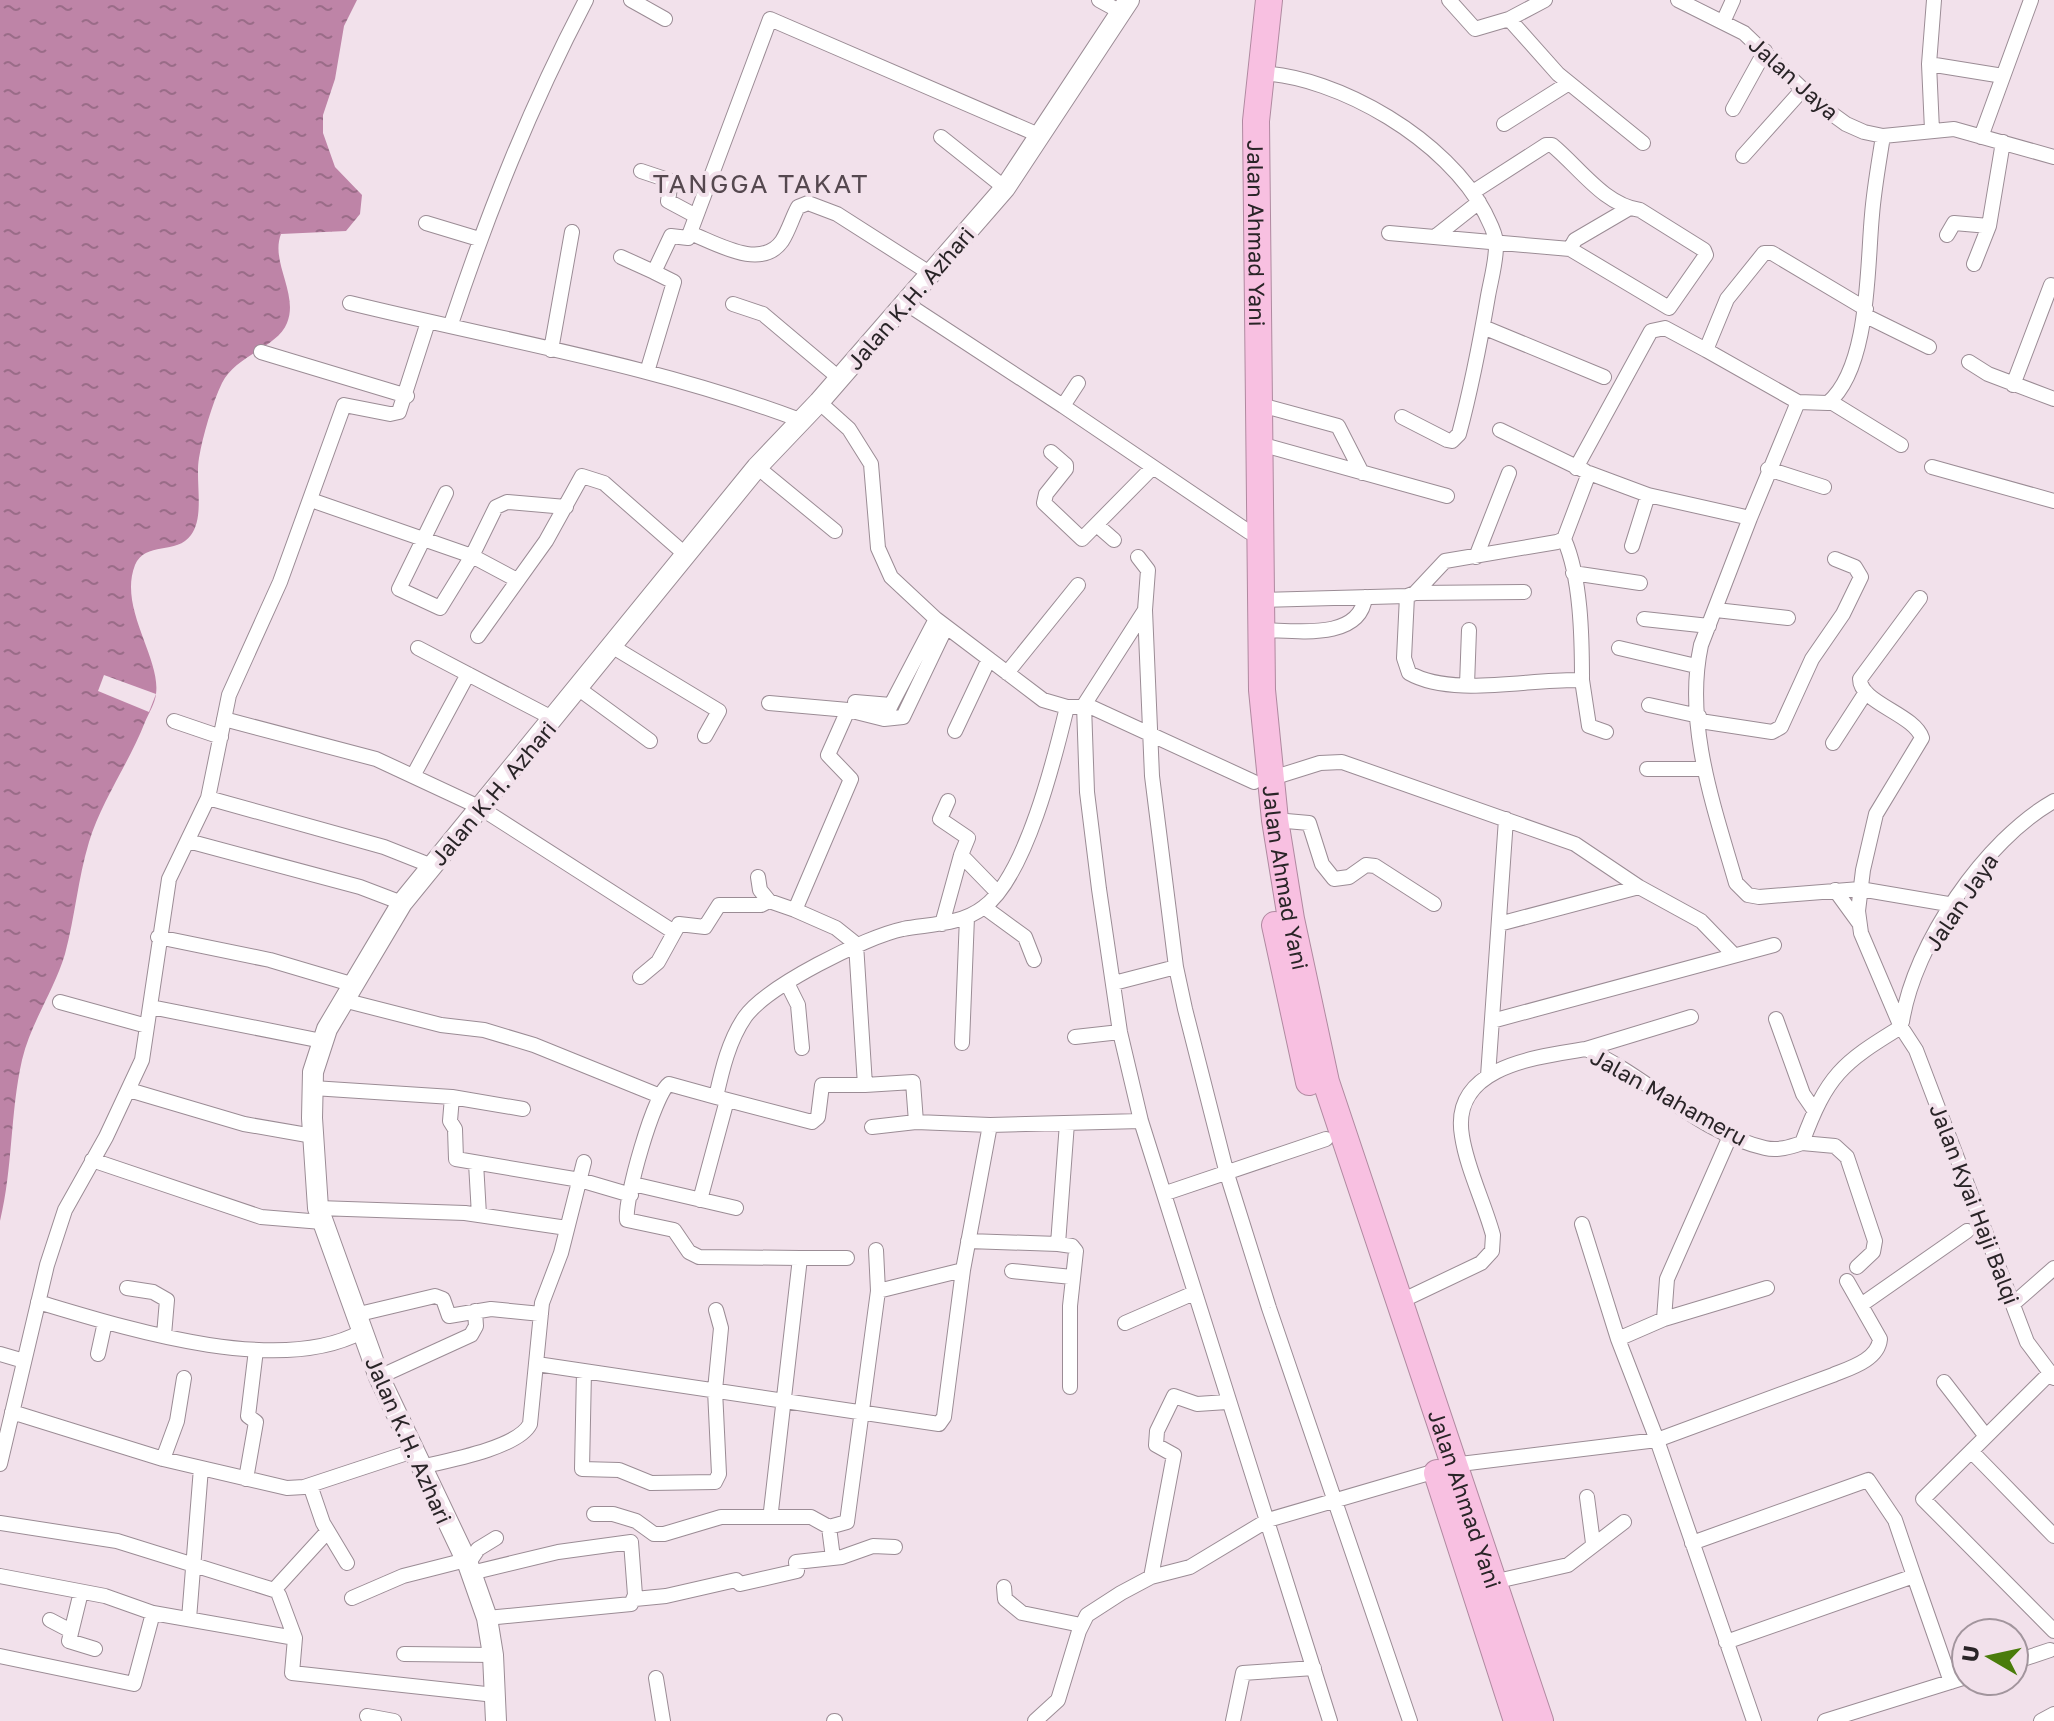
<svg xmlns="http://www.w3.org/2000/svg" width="2054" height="1721" font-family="'Golos Text',sans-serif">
	<defs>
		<pattern id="water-ripples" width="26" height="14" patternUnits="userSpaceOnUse" patternTransform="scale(2)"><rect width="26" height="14" fill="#be84a7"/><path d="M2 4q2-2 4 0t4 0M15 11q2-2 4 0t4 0" fill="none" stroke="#9a6c88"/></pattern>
	</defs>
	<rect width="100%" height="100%" fill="#f2e1eb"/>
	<path fill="url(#water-ripples)" d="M0 0H357L344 26 335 79 323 115V133L335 167 362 195 360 214 346 231 281 234C270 262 299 294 287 323 278 347 236 355 222 383 212 404 203 435 199 458 195 481 205 516 191 535 177 555 145 541 135 565 118 608 161 658 156 694 155 703 149 713 145 722 129 763 102 800 89 842 78 878 75 917 65 954 54 991 31 1022 22 1060 10 1113 13 1168 0 1221Z"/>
	<path fill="#f2e1eb" d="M104 675 156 694 149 712 98 691Z"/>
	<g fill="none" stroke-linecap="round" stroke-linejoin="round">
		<g stroke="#9b8c95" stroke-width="16">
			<path id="street" d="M631 0 665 19
				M1099 0 1121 12
				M1449 0 1475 29 1509 19 1545 0
				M1678 0 1744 33 1817 103 1846 124 1864 132 1883 136 1954 129 2054 157
				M1509 19 1558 74 1643 143
				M1723 22 1733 0
				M1929 64 2003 76
				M1259 73C1339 76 1448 141 1485 213 1489 222 1495 231 1496 242 1497 259 1491 279 1488 296 1480 343 1471 389 1459 434L1452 441 1447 440 1402 417
				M1733 109 1765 51
				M1504 124 1569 83
				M1932 130 1929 64 1934 0
				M941 137 1005 188
				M1981 137 2031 0
				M1743 156 1803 89
				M641 171 671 181 668 201 696 216
				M426 223 479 239
				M690 233C716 243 761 271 782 241 789 230 792 218 798 207L808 203 837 214 931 274
				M1389 233 1570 249 1669 308 1706 255 1704 250 1640 210C1604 205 1579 167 1552 145H1546L1473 192
				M1947 235 1954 223 1989 226 2003 142
				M1436 236 1479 202
				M1570 249 1575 240 1628 209
				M621 257 654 272
				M1974 264 1989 226
				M904 302 1063 406
				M350 303C501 340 654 365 800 420
				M733 304 763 314 839 378
				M1866 316 1929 347
				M451 324C489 210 530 107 586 0
				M1483 327 1604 377
				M551 350 572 232
				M1706 350 1798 402
				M261 352 407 396
				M1969 362 1988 374 2054 399
				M647 372 674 282 654 272 671 236 688 238 770 19 1041 136
				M1078 383 1063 406 1249 532
				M2013 385 2051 285
				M819 402 849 429 871 464 878 548 891 577 936 619 1043 700 1067 707H1091L1254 782
				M1831 402 1901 445
				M1261 405 1338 426 1362 473
				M1500 430 1585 471
				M1260 444 1447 496
				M1051 452 1066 465V469L1046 494 1044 503 1082 539 1152 468
				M757 467 835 531
				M1932 467 2054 501
				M1576 468 1651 331 1665 328 1706 350 1727 299 1764 253H1772L1866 309
				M1768 469 1824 487
				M446 493 399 589 440 608 472 556 496 507 507 502 566 507
				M311 500 472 556 517 580
				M1750 518 1701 645C1684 724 1714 807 1736 883L1748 895 1759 897 1860 889 1954 905
				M1098 526 1114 540
				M1564 539C1581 577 1582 638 1582 680
				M1632 546 1648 495
				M1138 557 1148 570 1145 610 1152 776 1176 967 1185 1009 1227 1174 1269 1308 1410 1721
				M1476 557 1509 473
				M1573 573 1640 583
				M1415 593 1524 592
				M1407 596 1404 658 1409 673C1453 698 1531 678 1582 680L1589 726 1606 732
				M1920 598 1860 679C1860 703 1914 714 1922 738L1876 814 1863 870 1858 911 1861 933 1901 1027 1916 1050 2027 1342 2054 1378
				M1260 600 1407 596 1415 593 1445 561 1557 542 1564 539 1589 473 1648 495 1750 518 1798 402 1828 403C1870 367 1867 266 1872 215 1874 189 1879 162 1883 136
				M1145 610 1084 705 1087 792 1099 889 1120 1032 1141 1121 1330 1721
				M1716 610 1788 618
				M1644 619 1709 626
				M1261 630C1292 630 1360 642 1365 597
				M478 636 546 541 582 476 604 483 686 555
				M613 647 719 711 705 736
				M418 648 554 719
				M1619 648 1696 666
				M1007 673 1078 585
				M1467 685 1469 630
				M579 689 650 741
				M855 702 891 705 936 619
				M769 703 848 710 884 719 891 705
				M1649 705 1699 716
				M848 710 828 755 851 779 795 910 836 928 856 944 865 1085 913 1082 916 1122 990 1125
				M224 719 376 759 479 807 674 932
				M884 719 903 717 946 627
				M174 721 221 737
				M1700 721 1772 732 1781 727 1812 659 1843 614 1861 577 1855 567 1835 559
				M955 731 989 659
				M1833 743 1866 692
				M1647 769H1703
				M413 776 468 674
				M1269 779 1320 763 1342 762 1575 844 1639 887 1701 921 1733 954
				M208 798 384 847 432 866
				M948 801 940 819 968 838 961 855 997 892
				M1275 820 1309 823 1322 864 1334 879 1349 877 1366 865 1375 866 1434 904
				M188 841 360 887 402 903
				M758 877 760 890 769 901
				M1835 890 1859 923
				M984 907 1025 937 1034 960
				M942 924 961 855
				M1499 924 1639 887
				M158 937 270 960 351 984
				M640 977 658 962 679 924 705 927 719 905H761L769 901 795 910
				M787 983 798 1005 802 1048
				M1114 983 1176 967
				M343 1000 441 1025 484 1030 534 1045 660 1096
				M60 1002 147 1026
				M151 1007 322 1041
				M1776 1019 1803 1094 1814 1110
				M1492 1021 1774 945
				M1902 1022C1914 944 1985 840 2054 801
				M1075 1037 1120 1032
				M962 1043 967 917
				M1586 1049 1691 1017
				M1488 1076 1506 819
				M313 1088 452 1097 523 1109
				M129 1090 244 1124 313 1136
				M452 1097 450 1121 455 1129 456 1159 580 1180 631 1195
				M716 1097 812 1122 818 1117 822 1085H865
				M1067 1123 1058 1244 1072 1246 1076 1251 1070 1306V1387
				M872 1127 916 1122
				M1802 1143 1835 1146 1847 1157 1875 1241 1873 1252 1857 1267
				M92 1160 261 1217 322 1222
				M476 1163 479 1215
				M633 1184 736 1208
				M1166 1193 1326 1139
				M700 1200 727 1100
				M318 1208 465 1213 567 1228
				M968 1241 1058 1244
				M876 1250 878 1291
				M800 1258H847
				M1012 1271 1072 1277
				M127 1288 153 1292 167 1300 164 1335
				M38 1302C125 1328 278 1377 361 1332
				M1397 1303 1481 1263 1492 1251 1493 1235C1484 1202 1467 1169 1462 1136 1450 1066 1537 1057 1586 1049 1647 1076 1699 1133 1765 1148 1778 1151 1790 1147 1802 1143 1827 1075 1842 1063 1901 1027
				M2013 1304 2054 1268
				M1861 1305 1967 1231
				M355 1315 435 1296 443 1299 449 1316 491 1309 541 1314
				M1664 1319 1767 1288
				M1125 1323 1194 1293
				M1618 1339 1664 1319 1667 1279 1731 1134
				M0 1354 24 1361
				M98 1354 105 1322
				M537 1364 939 1424 944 1417 963 1270 990 1125 1141 1121
				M584 1371 582 1469 619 1470 651 1483 715 1482 719 1474 715 1390 721 1328 716 1310
				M2050 1373 1923 1499 2054 1631
				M379 1377 471 1335 476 1326 475 1311
				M1944 1382 1985 1435
				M12 1412 163 1459 287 1488 304 1487 413 1451
				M1972 1452 2054 1536
				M163 1459 177 1421 184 1378
				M0 1464 47 1265 65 1210 106 1137 142 1060 169 879 208 798 229 695 280 582 344 405 390 414 399 412 428 322
				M1452 1465 1657 1440 1618 1339 1582 1224
				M420 1467C446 1461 518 1448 530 1424L542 1303 561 1253 584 1162
				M246 1479 256 1422 248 1416 256 1350
				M310 1485 323 1523 347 1563
				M1587 1497 1593 1543
				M771 1511 800 1258 699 1257 689 1252 674 1230 627 1220C624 1200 654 1094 669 1084L716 1097C722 1070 729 1040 745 1017 767 986 865 937 903 929 930 924 961 925 984 907 1026 876 1055 757 1067 707
				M594 1514H613L636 1521 654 1534H664L721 1517H811L829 1527
				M0 1523 117 1541 274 1590 327 1532
				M1692 1543 1868 1480 1895 1520 1914 1576
				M833 1558 829 1527 847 1522 878 1291 963 1270
				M468 1564 478 1549 496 1538
				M471 1573 558 1552 631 1542 635 1595 631 1604 487 1618
				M0 1576 105 1596 153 1613
				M1151 1577 1174 1455 1156 1445 1157 1431 1174 1396 1197 1404 1227 1402
				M1493 1582 1568 1565 1624 1522
				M1004 1587 1005 1599 1022 1613 1081 1625
				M81 1592 69 1641 95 1649
				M279 1595 295 1638
				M352 1598 403 1576 466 1560
				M635 1599 666 1596 736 1580 740 1584 797 1571 796 1562 842 1557 873 1546 895 1547
				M189 1619 201 1468
				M50 1620 71 1631
				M1726 1642 1914 1576 1951 1682
				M404 1654 493 1655
				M0 1656 134 1684 153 1613 295 1638 292 1673 495 1695
				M2014 1662 2050 1650
				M656 1678 663 1721
				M367 1716 394 1721
				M834 1721H835
				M1035 1721 1058 1700 1079 1631 1087 1615 1121 1593 1151 1577 1190 1567 1268 1520 1436 1471
				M1233 1721 1243 1673 1314 1668
				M1754 1721 1657 1440 1833 1375C1850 1368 1878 1360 1880 1339L1847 1281
				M1825 1721 1966 1677
				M2041 1721 2054 1714"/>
		</g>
		<g stroke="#9b8c95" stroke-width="22">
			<path id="secondary" d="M496 1721 493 1655 487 1618 468 1564 379 1377 318 1208 312 1118 313 1072 327 1029 402 903 757 467 819 402 1005 188 1129 0"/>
		</g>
		<g stroke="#b089a0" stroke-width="28">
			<g id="highway">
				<path id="s1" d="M1269 0 1256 121 1262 690 1275 820 1291 919 1326 1082 1540 1721"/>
				<path d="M1275 925 1309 1082"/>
				<path d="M1437 1473 1517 1721"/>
			</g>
		</g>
		<use href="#street" stroke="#fff" stroke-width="14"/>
		<use href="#secondary" stroke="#fff" stroke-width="20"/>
		<use href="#highway" stroke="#f8c0e1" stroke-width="26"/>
	</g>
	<g text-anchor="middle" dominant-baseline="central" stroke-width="8" stroke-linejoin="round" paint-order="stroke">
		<g font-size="22" fill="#292427" stroke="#f2e1eb">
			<text transform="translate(1794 78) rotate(42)">Jalan Jaya</text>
			<text stroke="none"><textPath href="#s1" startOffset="234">Jalan Ahmad Yani</textPath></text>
			<text transform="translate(910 298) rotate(-49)">Jalan K.H. Azhari</text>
			<text transform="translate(493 793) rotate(-50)">Jalan K.H. Azhari</text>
			<text stroke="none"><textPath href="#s1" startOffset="880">Jalan Ahmad Yani</textPath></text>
			<text transform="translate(1961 902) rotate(-56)">Jalan Jaya</text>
			<text transform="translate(1669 1097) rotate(29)">Jalan Mahameru</text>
			<text transform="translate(1975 1204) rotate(69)">Jalan Kyai Haji Balqi</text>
			<text transform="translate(409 1440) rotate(66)">Jalan K.H. Azhari</text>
			<text stroke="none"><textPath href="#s1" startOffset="1528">Jalan Ahmad Yani</textPath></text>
		</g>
		<g font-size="26" letter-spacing="2" fill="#55484f" stroke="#f2e1eb">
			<text x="761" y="183">TANGGA TAKAT</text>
		</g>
	</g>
	<g transform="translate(1990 1657) rotate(279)"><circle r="38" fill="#f2e1eb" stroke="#a2959d" stroke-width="2"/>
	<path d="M0-6L14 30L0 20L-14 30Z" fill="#4a7c0b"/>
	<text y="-12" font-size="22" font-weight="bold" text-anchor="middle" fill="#292427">U</text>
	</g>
</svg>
